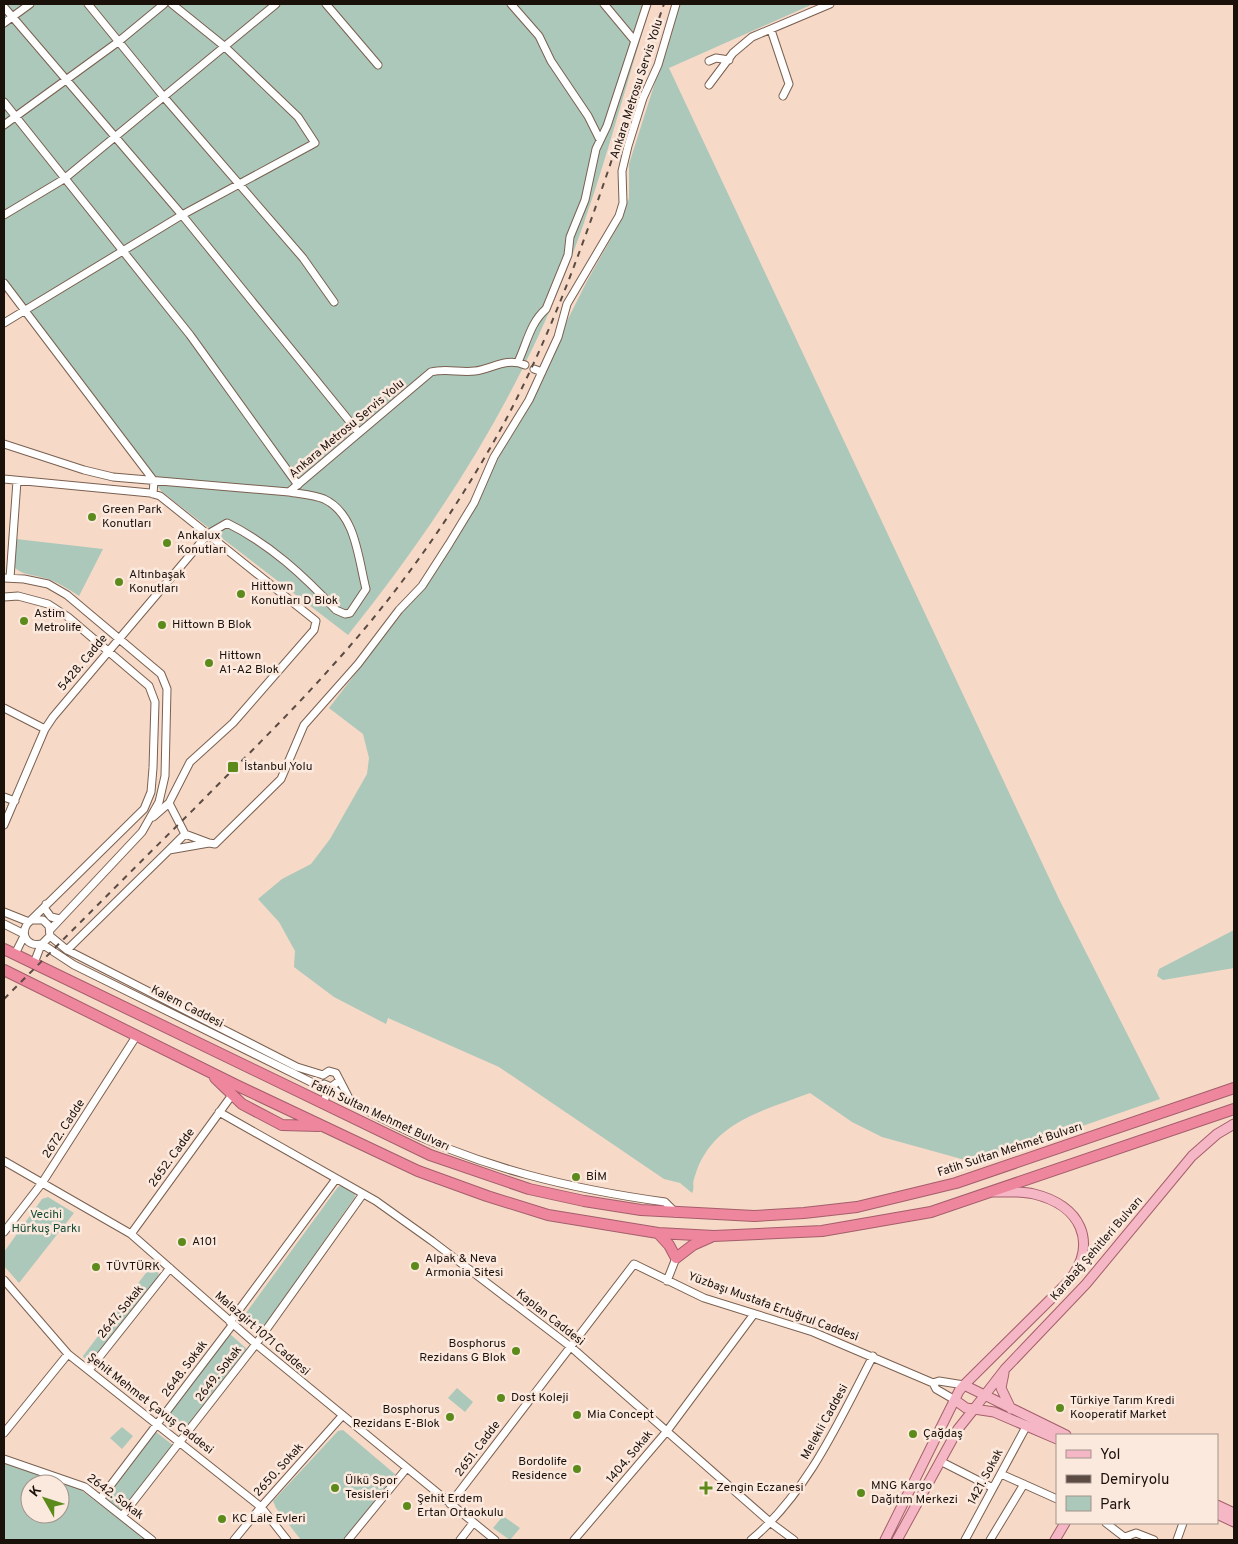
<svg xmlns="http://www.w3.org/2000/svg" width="1238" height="1544" font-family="Overpass,sans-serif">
	<rect width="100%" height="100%" fill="#f7d9c7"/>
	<path fill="#abc8ba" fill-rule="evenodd" d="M4 4H651C622 97 598 194 561 284 508 414 435 526 348 635L162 492 4 283Z
		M680 4H813L669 68 1059 899 1160 1099 976 1163 882 1137 852 1122 810 1093C771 1108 725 1118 703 1157 699 1163 696 1172 694 1179 692 1184 695 1188 692 1193L680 1183 664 1179 499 1067 388 1018 386 1024 334 997 294 967 295 951 279 922 258 899 282 879 311 864 330 839 367 774 369 758 363 734 329 708 443 560 471 513 587 281 621 221 629 198V164Z
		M16 539 103 549 79 596C70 590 60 584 51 580 38 575 23 576 14 567Z
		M1234 930V968L1163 980 1157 976 1159 969Z
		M343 1185 355 1193V1197L260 1332 243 1317 338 1187Z
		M48 1197 74 1213 19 1283 4 1266V1252L42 1199Z
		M152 1265 159 1271 158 1277 95 1357 84 1358 83 1356Z
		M230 1334 248 1350 182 1433 166 1419Z
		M457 1388 473 1402 465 1412 448 1398Z
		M122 1427 133 1436 122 1449 110 1438Z
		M343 1430 396 1475 343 1540H301L276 1508 273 1501 338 1431Z
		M156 1432 174 1446 122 1512 106 1499Z
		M4 1463 73 1484 147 1540H4ZM30 1484H60V1514H30Z
		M503 1516 520 1528 510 1540 493 1528Z"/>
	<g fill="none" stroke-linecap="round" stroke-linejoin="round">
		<g stroke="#7a6050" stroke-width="9">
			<path id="minor" d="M88 4 163 96 303 258 334 302
				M326 4 378 65
				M511 4 539 36 551 61 588 116 599 138
				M604 4 634 40
				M4 7 182 215 359 433
				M4 23 30 4
				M771 30 789 84 783 96
				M709 61 716 58 729 60
				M709 85 733 53 752 37 830 4
				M4 102 190 335 298 485
				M4 125 118 42 164 4
				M4 215 64 179 276 4
				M4 283 154 481 153 494
				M4 323 182 215 315 143 298 117 224 46 172 4
				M518 362C527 343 530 323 546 309L568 255 570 237 585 200 596 149 607 126 647 4
				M534 369 542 372
				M4 444 84 470 113 477 289 492
				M4 479 150 493 160 496 316 621 314 630 233 723 190 762 169 803 153 817
				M4 578 24 579 48 584 67 595 161 674 167 689 165 776 159 802 142 832 50 930
				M10 578 17 481
				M4 597 18 596 48 604 68 617 149 686 155 702 153 768 151 792 144 809 27 924C20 936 28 947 42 944L50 936 49 926 43 920H32
				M4 708 45 729
				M4 797 15 801
				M169 803 185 834 169 850
				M4 825 45 729 53 717 208 534 227 523C270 544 304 576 336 610L345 614 350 613 366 589C358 558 356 514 324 499 314 495 300 494 289 492L431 372C446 368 460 373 475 371 492 369 506 357 525 365
				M185 834 209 843
				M46 904 45 909 51 917 60 919
				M4 912 29 922
				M4 924 24 934
				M50 936 67 950 297 1067 323 1075
				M42 944 74 965 319 1086 324 1084 331 1087 339 1081
				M67 950 169 850 209 843 215 844 281 779 304 725 358 664 399 610 422 586 449 544 474 503 494 457 529 400 558 337 567 304 619 216 623 203 622 171 628 146 643 98 658 65 676 4
				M15 954 24 936
				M34 963 41 945
				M323 1075 329 1071 336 1073 351 1102
				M331 1087C350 1103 371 1113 393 1124 478 1167 571 1189 665 1202L676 1213
				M323 1104 329 1087
				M219 1112 376 1201 432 1241 571 1347 771 1523 794 1540
				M4 1161 131 1234 256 1344 495 1540
				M4 1232 42 1183 137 1035
				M131 1234 232 1095
				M4 1280 68 1354 261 1507 287 1540
				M667 1281 676 1258
				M230 1322 336 1179
				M89 1370 170 1268
				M955 1400 936 1389 933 1383 939 1381 964 1385
				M4 1433 68 1354
				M4 1459 85 1487 152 1540
				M940 1461 993 1488
				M1001 1474 1057 1499
				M101 1498 233 1324
				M450 1504 634 1264 704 1298 813 1332 933 1383
				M122 1516 256 1344 363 1194
				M1106 1523 1128 1540
				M1125 1537 1136 1533 1154 1540
				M234 1540 261 1507 342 1416
				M348 1540 406 1469
				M460 1540 473 1523
				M574 1540 667 1431 754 1314
				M751 1540C808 1492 839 1421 873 1356
				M965 1540 1027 1425
				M990 1540 1024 1484
				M1177 1540 1183 1523"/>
		</g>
		<g stroke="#a45e6b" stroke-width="11">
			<path id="major" d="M1004 1373 1001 1388 1011 1409
				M964 1385 1069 1281C1099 1242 1080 1205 1034 1194 1021 1191 1007 1192 994 1192
				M955 1400 966 1408 974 1409 1005 1369 1086 1284 1192 1156 1217 1134 1234 1124
				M1217 1505 1234 1513
				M1217 1514 1234 1522
				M885 1540 959 1391 964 1385 1066 1435
				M897 1540 958 1429 974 1409 994 1412 1057 1439
				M1055 1540 1065 1523"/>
		</g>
		<g stroke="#a45e6b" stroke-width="12">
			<path id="highway" d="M4 949 430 1155 529 1189 584 1201 641 1210 754 1216 804 1213 857 1207 956 1183 1234 1088
				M4 970 236 1085 418 1171 487 1196 548 1215 658 1233 714 1236 822 1231 931 1212 1234 1109
				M215 1078 242 1104 282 1125 319 1126
				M658 1233 669 1245 676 1258 693 1245 711 1237"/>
		</g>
		<use href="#minor" stroke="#fff" stroke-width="7"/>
		<use href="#major" stroke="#f5b7c5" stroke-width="9"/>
		<use href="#highway" stroke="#ee879e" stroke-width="10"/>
		<path stroke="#5b4b42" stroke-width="2" stroke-dasharray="6 6" stroke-linecap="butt" d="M4 999C67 936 130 872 194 809 241 761 290 714 334 664 399 592 456 511 503 425 574 293 615 145 664 4"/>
	</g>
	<g fill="#5c8a1b" stroke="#fce9de" stroke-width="2">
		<circle cx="92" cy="517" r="5"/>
		<circle cx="167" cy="543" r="5"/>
		<circle cx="119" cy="582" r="5"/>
		<circle cx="241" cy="594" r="5"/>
		<circle cx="24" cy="621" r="5"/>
		<circle cx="162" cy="625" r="5"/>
		<circle cx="209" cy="663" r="5"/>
		<rect x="227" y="761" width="12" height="12" rx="2.5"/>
		<circle cx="576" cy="1177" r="5"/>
		<circle cx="182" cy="1242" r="5"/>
		<circle cx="415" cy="1266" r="5"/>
		<circle cx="96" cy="1267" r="5"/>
		<circle cx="516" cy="1351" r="5"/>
		<circle cx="501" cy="1398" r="5"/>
		<circle cx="1060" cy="1408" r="5"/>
		<circle cx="577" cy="1415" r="5"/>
		<circle cx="450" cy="1417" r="5"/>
		<circle cx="913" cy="1434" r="5"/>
		<circle cx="577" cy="1469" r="5"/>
		<circle cx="335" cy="1488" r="5"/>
		<path d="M703.5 1480.5h5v5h5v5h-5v5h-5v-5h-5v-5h5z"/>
		<circle cx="861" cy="1493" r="5"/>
		<circle cx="407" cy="1506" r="5"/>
		<circle cx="222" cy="1519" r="5"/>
	</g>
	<g text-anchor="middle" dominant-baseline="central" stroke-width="5" stroke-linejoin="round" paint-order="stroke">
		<g font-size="12" fill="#1b110b" stroke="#fce9de">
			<text transform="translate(637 89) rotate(-72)">Ankara Metrosu Servis Yolu</text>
			<text transform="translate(347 429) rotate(-40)">Ankara Metrosu Servis Yolu</text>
			<text transform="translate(83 663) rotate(-50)">5428. Cadde</text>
			<text transform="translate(187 1007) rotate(27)">Kalem Caddesi</text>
			<text transform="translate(380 1116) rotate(25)">Fatih Sultan Mehmet Bulvarı</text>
			<text transform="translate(64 1129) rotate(-57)">2672. Cadde</text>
			<text transform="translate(1010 1150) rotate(-18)">Fatih Sultan Mehmet Bulvarı</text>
			<text transform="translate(172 1158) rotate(-54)">2652. Cadde</text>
			<text transform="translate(1097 1249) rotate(-49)">Karabağ Şehitleri Bulvarı</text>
			<text transform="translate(773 1307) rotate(20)">Yüzbaşı Mustafa Ertuğrul Caddesi</text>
			<text transform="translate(121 1312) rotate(-51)">2647. Sokak</text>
			<text transform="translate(550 1318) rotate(38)">Kaplan Caddesi</text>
			<text transform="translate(262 1334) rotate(41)">Malazgirt 1071 Caddesi</text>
			<text transform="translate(185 1369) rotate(-53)">2648. Sokak</text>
			<text transform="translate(219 1374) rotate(-52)">2649. Sokak</text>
			<text transform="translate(150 1404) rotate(38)">Şehit Mehmet Çavuş Caddesi</text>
			<text transform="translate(825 1422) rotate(-61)">Melekli Caddesi</text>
			<text transform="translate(478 1449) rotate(-53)">2651. Cadde</text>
			<text transform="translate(630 1457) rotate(-50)">1404. Sokak</text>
			<text transform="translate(279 1470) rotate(-48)">2650. Sokak</text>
			<text transform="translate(986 1477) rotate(-62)">1421. Sokak</text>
			<text transform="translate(115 1497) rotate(37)">2642. Sokak</text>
		</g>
		<g font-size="12" fill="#1b110b" stroke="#fce9de" text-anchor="start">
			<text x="102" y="510">Green Park<tspan x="102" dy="14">Konutları</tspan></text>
			<text x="177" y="536">Ankalux<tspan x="177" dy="14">Konutları</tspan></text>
			<text x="129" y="575">Altınbaşak<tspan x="129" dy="14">Konutları</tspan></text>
			<text x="251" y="587">Hittown<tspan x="251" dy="14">Konutları D Blok</tspan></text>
			<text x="34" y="614">Astim<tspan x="34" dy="14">Metrolife</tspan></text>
			<text x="172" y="625">Hittown B Blok</text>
			<text x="219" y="656">Hittown<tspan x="219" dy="14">A1-A2 Blok</tspan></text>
			<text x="244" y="767">İstanbul Yolu</text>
			<text x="586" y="1177">BİM</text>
			<text x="192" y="1242">A101</text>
			<text x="425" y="1259">Alpak &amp; Neva<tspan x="425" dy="14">Armonia Sitesi</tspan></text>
			<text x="106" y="1267">TÜVTÜRK</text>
			<text x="506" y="1344" text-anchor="end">Bosphorus<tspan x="506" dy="14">Rezidans G Blok</tspan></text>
			<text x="511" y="1398">Dost Koleji</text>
			<text x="1070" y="1401">Türkiye Tarım Kredi<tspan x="1070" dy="14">Kooperatif Market</tspan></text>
			<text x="440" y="1410" text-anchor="end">Bosphorus<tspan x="440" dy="14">Rezidans E-Blok</tspan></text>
			<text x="587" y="1415">Mia Concept</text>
			<text x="923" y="1434">Çağdaş</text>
			<text x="567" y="1462" text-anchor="end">Bordolife<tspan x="567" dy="14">Residence</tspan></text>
			<text x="345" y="1481">Ülkü Spor<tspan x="345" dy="14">Tesisleri</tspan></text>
			<text x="871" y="1486">MNG Kargo<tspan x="871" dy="14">Dağıtım Merkezi</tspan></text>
			<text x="716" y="1488">Zengin Eczanesi</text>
			<text x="417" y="1499">Şehit Erdem<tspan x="417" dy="14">Ertan Ortaokulu</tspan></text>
			<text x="232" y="1519">KC Lale Evleri</text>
		</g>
		<g font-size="12" fill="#104a35" stroke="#fce9de">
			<text x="46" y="1215">Vecihi<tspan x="46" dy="14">Hürkuş Parkı</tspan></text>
		</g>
	</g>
	<rect width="1238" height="1544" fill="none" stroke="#1b110b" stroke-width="10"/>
	<rect x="1056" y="1434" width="162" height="90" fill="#fce9de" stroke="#a2938a"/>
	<rect x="1066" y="1450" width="25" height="8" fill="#f5b7c5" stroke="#a2938a"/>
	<text x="1100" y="1459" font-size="15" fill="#1b110b">Yol</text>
	<rect x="1066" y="1475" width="25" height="8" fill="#5b4b42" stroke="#a2938a"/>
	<text x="1100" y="1484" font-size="15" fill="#1b110b">Demiryolu</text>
	<rect x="1066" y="1496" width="25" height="15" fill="#abc8ba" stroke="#a2938a"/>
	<text x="1100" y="1509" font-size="15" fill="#1b110b">Park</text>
	<g transform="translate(45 1499) rotate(309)"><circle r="24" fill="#fce9de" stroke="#a2938a"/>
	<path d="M0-4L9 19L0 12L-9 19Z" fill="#5c8a1b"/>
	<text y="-8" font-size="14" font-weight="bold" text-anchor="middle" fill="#1b110b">K</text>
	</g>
</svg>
